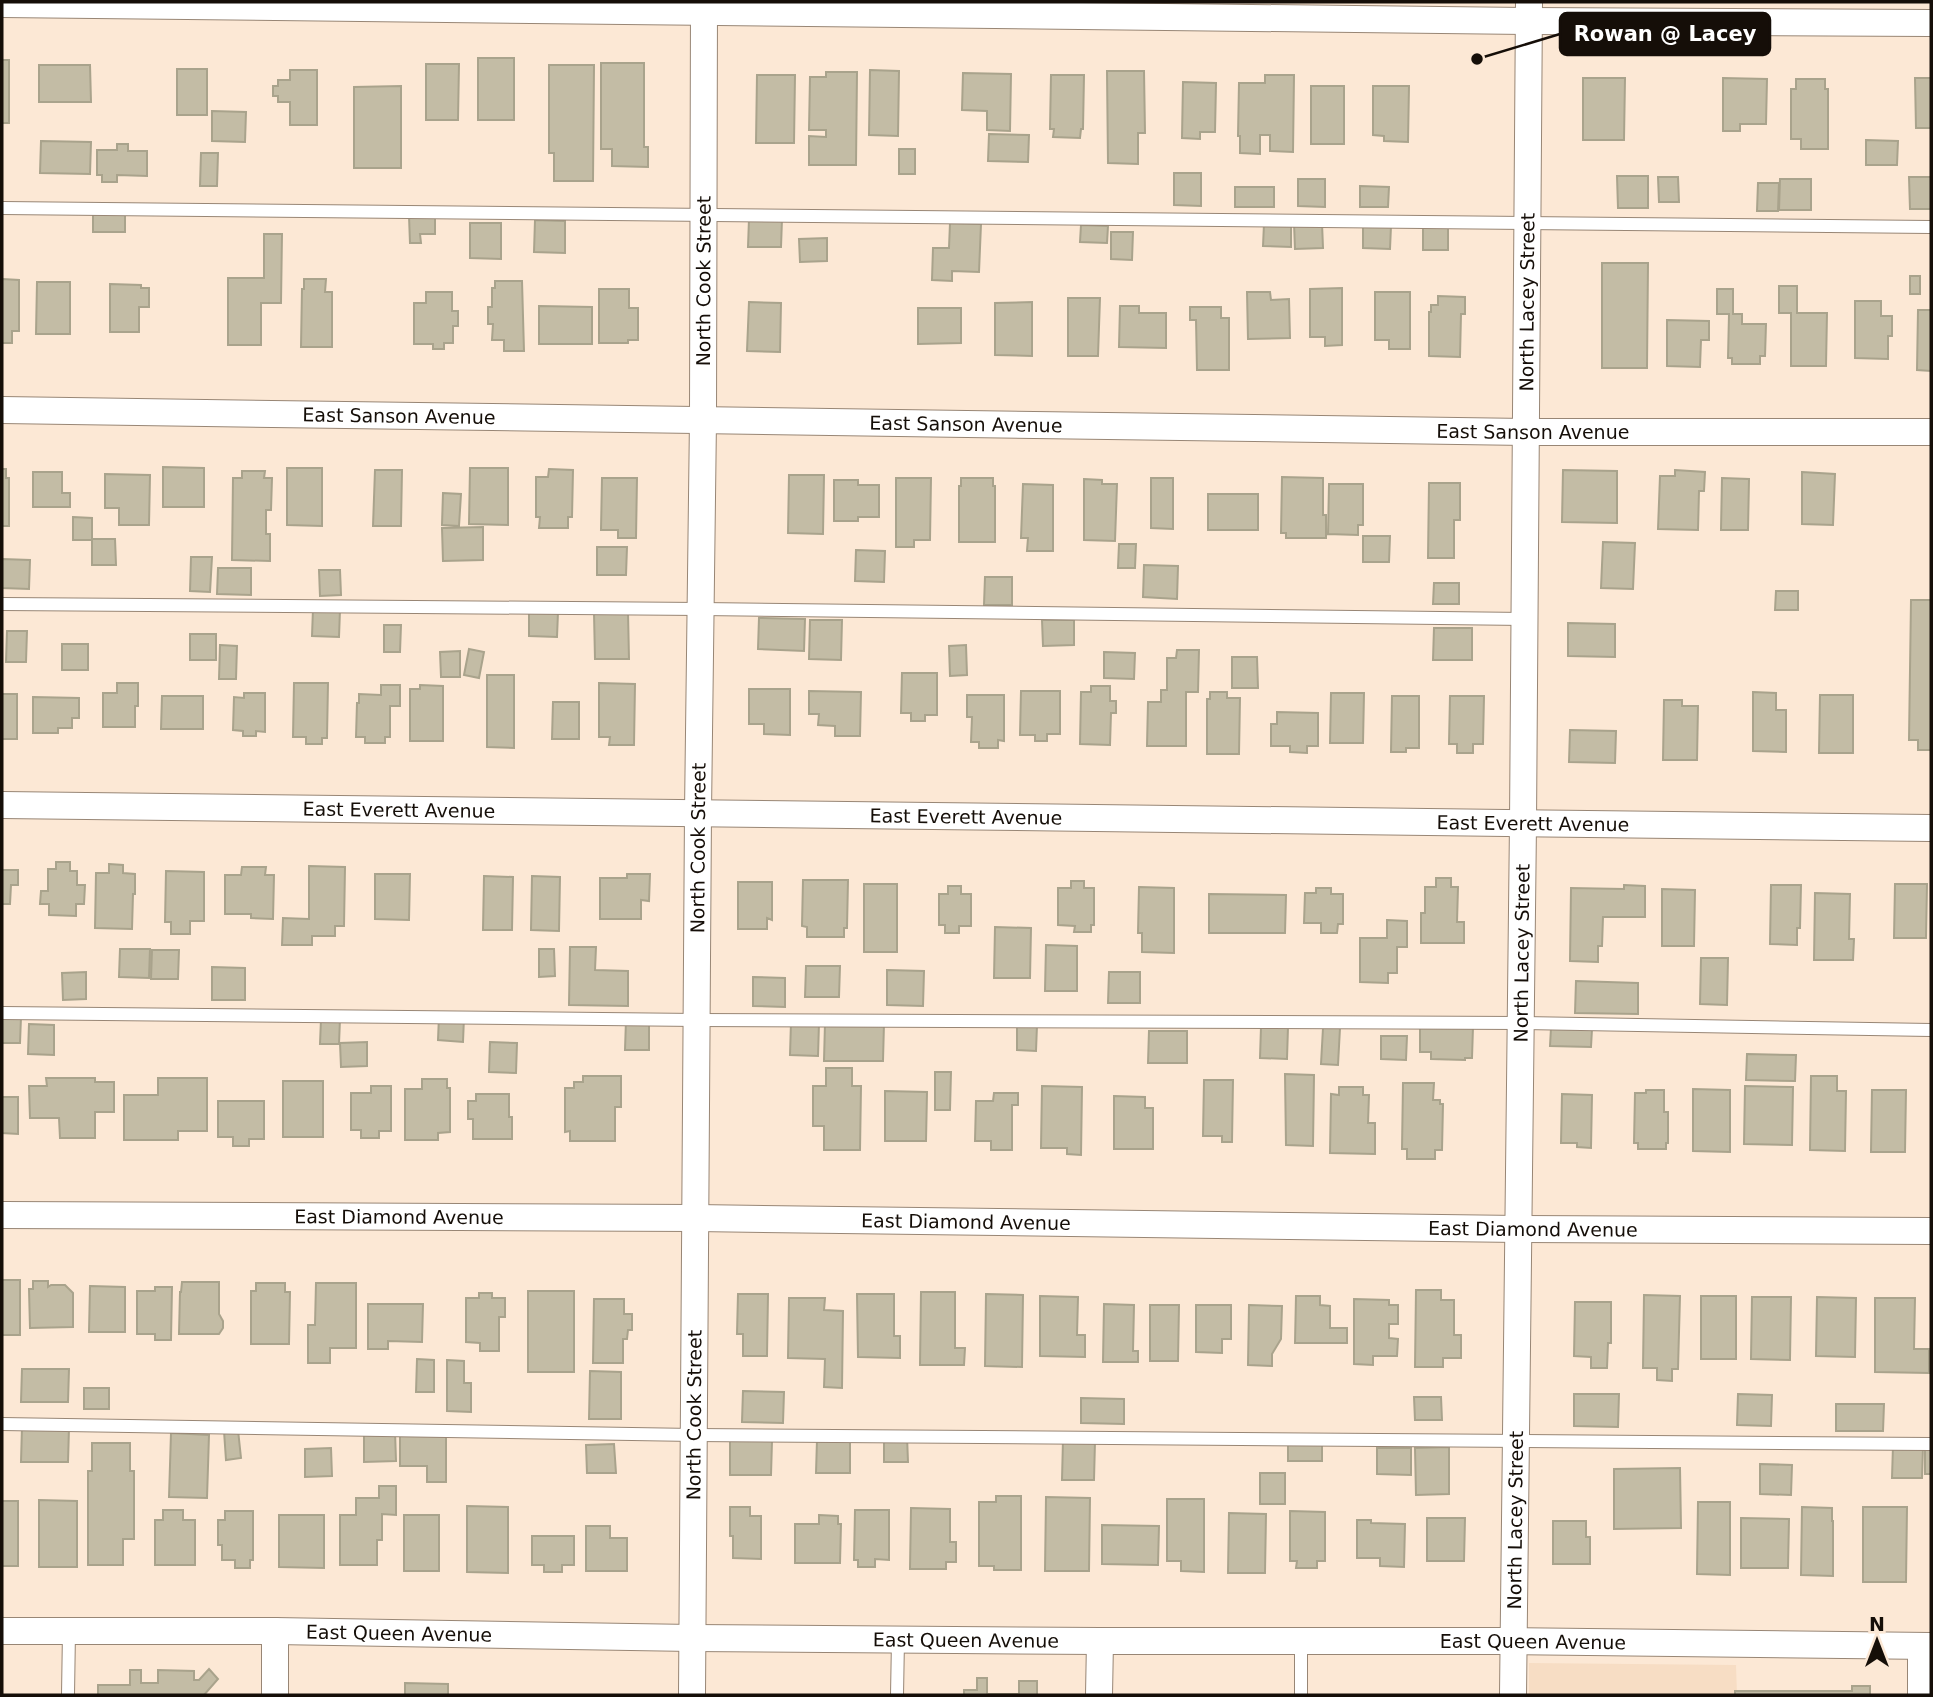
<svg xmlns="http://www.w3.org/2000/svg" width="1933" height="1697" font-family="'DejaVu Sans',sans-serif">
	<rect width="100%" height="100%" fill="#fce8d5"/>
	<path fill="#f7ddc4" d="M1529 1663 1736 1665 1737 1695H1529Z"/>
	<path fill="#c3bca5" stroke="#a9a38c" stroke-width="2" d="M478 58H514V120H478Z
		M2 60H9V123H2Z
		M601 63H644V147H648V167L612 166V149H601Z
		M426 64H459L458 120H426Z
		M39 65H90L91 102H39Z
		M549 65H594L593 181H554V153H549Z
		M177 69H207V115H177Z
		M290 70H317V125H290V102H278V96H273V86H278V80H290Z
		M870 70 899 71 898 136 869 135Z
		M1107 71H1144L1145 133H1138V164L1108 163Z
		M826 72H857L856 165H809V136L826 137V130H809L810 77H826Z
		M963 73 1011 74 1010 131 987 130V111L962 110Z
		M757 75H795L794 143H756Z
		M1051 75H1084L1083 129H1081L1080 138 1053 137 1054 129H1050Z
		M1265 75H1294L1293 152 1270 151V135H1260V154L1240 153V136H1238L1239 83H1265Z
		M1583 78H1625L1624 140H1583Z
		M1723 78 1767 79 1766 124H1740V131H1723Z
		M1915 78H1931V128H1916Z
		M1796 79H1825V89H1828V149H1801V139H1791V89H1796Z
		M1183 82 1216 83 1215 132H1200V139L1182 138Z
		M401 86V168H354V87Z
		M1311 86H1344V144H1311Z
		M1373 86H1409L1408 142 1384 141V136L1373 135Z
		M212 111 246 112 245 142 212 141Z
		M989 134 1029 135 1028 162 988 161Z
		M1866 140 1898 141 1897 165H1866Z
		M41 141 91 142 90 174 40 173Z
		M117 144H128V151H147V176L117 175V182H102V175H97V150H117Z
		M899 149H915V174H899Z
		M201 153H218L217 186H200Z
		M1174 173H1201V206L1174 205Z
		M1617 176H1648V208H1618Z
		M1658 177H1678L1679 202H1659Z
		M1909 177H1931V209H1910Z
		M1298 179H1325V207L1298 206Z
		M1780 179H1811V210H1779Z
		M1758 183H1779L1778 211H1757Z
		M1360 186 1389 187 1388 207H1360Z
		M1235 187H1274V207H1235Z
		M125 211V232H93V212Z
		M435 215V234H420L421 243H410L409 216Z
		M749 219H782L781 247H748Z
		M535 220 565 221V253L534 252Z
		M470 223H501V259L470 258Z
		M950 223 981 224 979 272 952 271V281L932 280 933 248H949Z
		M1294 223H1322L1323 248 1295 249Z
		M1264 224 1291 225V247L1263 246Z
		M1081 225 1108 226 1107 243 1080 242Z
		M1363 226H1391L1390 249 1363 248Z
		M1448 226V250H1423V227Z
		M1111 232H1133L1132 260 1111 259Z
		M264 234H282L281 303H261V345H228V278H264Z
		M827 238V261L800 262 799 239Z
		M1602 263H1648L1647 368H1602Z
		M1910 276H1920V294H1910Z
		M2 279 19 280V331H12V343H2Z
		M304 279H326L325 292H332V347H301L302 289H304Z
		M495 281H522L524 351H504V340H492L493 324H488V307H492V288H495Z
		M37 282H70V334H36Z
		M110 284 141 285V288H149V307H139V332H110Z
		M1779 286H1797V313H1827L1826 366H1791V313H1779Z
		M1342 288V345L1325 346V337H1310V289Z
		M599 289H629V308H638V340H628V343H599Z
		M1717 289H1733V314H1742V324H1766L1765 356H1760V364H1732V358H1728L1729 314H1717Z
		M426 292H452V311H458V326H453V343H444V349H433V344H414V303H426Z
		M1247 292H1270L1271 300 1289 299 1290 338 1248 339Z
		M1375 292H1410V349H1389V340H1375Z
		M1438 296 1465 297V314H1461L1460 357 1429 356V312H1431V305H1438Z
		M1068 298H1100L1098 356H1068Z
		M1855 301H1881V316H1892V336H1888V359L1855 358Z
		M749 302 781 303 780 352 747 351Z
		M1032 302V356L995 355V303Z
		M539 306 592 307V344H539Z
		M1120 306H1139V313H1166V348L1119 347Z
		M1190 307H1221V318H1229V370H1197L1196 320H1190Z
		M918 308H961V343L918 344Z
		M1918 310H1931V371L1917 370Z
		M1667 320 1709 321V340H1701L1700 367 1667 366Z
		M163 467 204 468V507H163Z
		M287 468H322V526L287 525Z
		M470 468H508V525L469 524Z
		M2 469H6V478H9V526H2Z
		M549 469 573 470 572 517H568V528H539L540 517H536V477H548Z
		M375 470H402L401 526H373Z
		M1563 470 1617 471V523L1562 522Z
		M1675 470 1705 472 1704 491H1699L1698 530 1658 529 1660 476H1675Z
		M242 471H265L264 478H272L271 510H266V534H270V561L232 560 233 478H242Z
		M33 472H62V493H70V507H33Z
		M1802 472 1835 474 1833 525 1802 524Z
		M105 474 150 475 149 525H119V508H105Z
		M789 475H824L823 534 788 533Z
		M1282 477 1323 478V515H1326V538H1286V533H1281Z
		M602 478H637L636 538H618V530H601Z
		M896 478H931L930 540H914V547H896Z
		M961 478H993V486H995V542H959V486H961Z
		M1151 478H1173V529L1151 528Z
		M1722 478 1749 479 1748 530H1721Z
		M1084 479 1102 480V484H1117L1115 541 1084 540Z
		M834 480H858V485H879V517H858V521H834Z
		M1429 483H1460V520H1454V558H1428Z
		M1023 484 1053 485V551H1027L1028 538H1021Z
		M1329 484H1363V525H1358V535L1328 534Z
		M443 493 461 494 459 526 442 525Z
		M1208 494H1258V530H1208Z
		M73 517 92 518V540H73Z
		M483 527V560L443 561 442 528Z
		M1363 536H1390L1389 562H1363Z
		M92 539H115L116 565H92Z
		M1603 542 1635 543 1633 589 1601 588Z
		M1119 544H1136L1135 568H1118Z
		M597 547H627L626 575H597Z
		M856 550 885 551 884 582 855 581Z
		M191 557H212L210 592 190 591Z
		M2 559 30 560 29 589 2 588Z
		M1144 565 1178 566 1177 599 1143 597Z
		M218 568H251V595L217 594Z
		M319 570H340L341 595 320 596Z
		M985 577H1012V605H984Z
		M1434 583H1459V604H1433Z
		M1776 591H1798V610H1775Z
		M1911 600H1931V750H1918V740H1909Z
		M313 609 340 610 339 637 312 636Z
		M529 611 558 612 557 637 529 636Z
		M628 612 629 659H595L594 613Z
		M759 618 805 619 804 651 758 649Z
		M810 620H842L841 660 809 659Z
		M1042 620H1074V645L1043 646Z
		M1568 623 1615 624V657L1568 656Z
		M384 625H401L400 652H384Z
		M1434 628H1472V660H1433Z
		M7 631H27L26 662H6Z
		M190 634H216V660H190Z
		M62 644H88V670H62Z
		M220 645 237 646 236 679H219Z
		M966 645 967 675 950 676 949 646Z
		M469 649 484 652 479 678 464 675Z
		M1177 650H1199L1198 692H1186V746H1147L1148 702H1161V690H1167V658H1176Z
		M460 651V677H441L440 652Z
		M1104 652 1135 653 1134 679 1104 678Z
		M1232 657H1257L1258 688H1232Z
		M902 673H937V715H925V721H911V713H901Z
		M487 675H514V748L487 747Z
		M117 683H138V706H135V727H103V693H117Z
		M294 683H328L327 738H322V744H306V737H293Z
		M599 683 635 684 634 745H609L610 737H599Z
		M381 685H400V706H390V737H385V743H365V737H356L357 703H359V694L381 695Z
		M420 685 443 686V741H410V689H420Z
		M1091 686H1110V701H1116V713H1111L1110 745 1080 744 1081 692H1091Z
		M749 689H790V735L764 734V724H749Z
		M809 691 861 692 860 736H835V726L818 725 819 714H809Z
		M1021 691H1060V734H1047V741H1035V735H1020Z
		M1210 692H1227V698H1240L1239 754H1207V699H1210Z
		M1753 692 1776 693V710H1786V752L1753 751Z
		M244 693H265V732L256 731V736H243V731L233 730 234 697 244 698Z
		M1331 693H1364L1363 743H1330Z
		M2 694H17V739H2Z
		M967 695H1004V741L998 740V748H979V742H971L972 717H967Z
		M1820 695H1853V753H1819Z
		M162 696H203V729H161Z
		M1392 696H1419V748H1406V752H1391Z
		M1450 696H1484L1483 744H1473V753H1457V744H1449Z
		M33 697 79 698V718H72V728H58V733H33Z
		M1664 700H1682V706H1698L1697 760H1663Z
		M553 702H579V739H552Z
		M1277 712 1318 713V746H1307V753L1290 752V746H1271V724H1277Z
		M1570 730 1616 731 1615 763 1569 762Z
		M56 862H70V871H77V885H85L84 904H76V916L49 915V904H40L41 891H48V869H56Z
		M109 864 123 865V873L135 874V894H133L132 929 95 928 96 873H109Z
		M309 866 345 867 344 926H335V936H312V945H282L283 918 309 919Z
		M242 867H266L265 875H274L273 919 251 918V914H225V875H241Z
		M2 870H18V885H11L10 904H2Z
		M166 871 204 872V921H190V934H171V922H165Z
		M375 874H410L409 920 375 919Z
		M627 874H650L649 901 641 900V919H600V878H627Z
		M484 876 513 877 512 930H483Z
		M532 876 560 877 559 931 531 930Z
		M1436 878H1451V887H1458L1457 922H1464V943H1421V913H1425V887H1436Z
		M803 880H848L847 928H844V937H807V927L802 926Z
		M1071 881H1084V888H1094V925H1091V932H1074L1075 926 1058 925V888H1071Z
		M738 882H772V920L767 918V929H738Z
		M864 884H897V952H864Z
		M1895 884H1927L1926 938H1894Z
		M1624 885 1645 886V917H1603L1602 946H1598V962L1570 961 1571 888 1624 889Z
		M1771 885H1801L1800 928H1797V945L1770 944Z
		M948 886H961V894H971V926H959V933H945V925H939V894H948Z
		M1139 887 1174 888V953L1142 952V933H1138Z
		M1316 888H1331V894H1343V924H1338L1337 933H1321V923H1304L1305 893H1316Z
		M1662 889 1695 890 1694 946H1662Z
		M1815 893 1850 894 1849 939H1854L1853 960H1814Z
		M1209 894 1286 895 1285 933H1209Z
		M1387 920 1407 921V947H1397V973H1388V983L1360 982V938H1387Z
		M995 927 1031 928 1030 978H994Z
		M1046 945 1077 946V991H1045Z
		M570 947H596L595 970 628 971V1006L569 1005Z
		M120 949H150L149 978 119 977Z
		M539 949H554L555 976 539 977Z
		M152 950H179L178 979H151Z
		M1701 958H1728L1727 1005 1700 1004Z
		M806 966H840L839 997H805Z
		M212 967 245 968V1000H212Z
		M887 970 924 971 923 1006 887 1005Z
		M86 972V999L63 1000 62 973Z
		M1109 972H1140V1003H1108Z
		M753 977 785 978V1007L753 1006Z
		M1576 981 1638 983V1014L1575 1013Z
		M2 1016 21 1017 20 1043H2Z
		M439 1016 464 1017 463 1042 438 1040Z
		M321 1019H340L339 1044H320Z
		M626 1020 649 1021V1050H625Z
		M791 1022 819 1023 818 1056 790 1055Z
		M825 1023H884L883 1061H824Z
		M29 1024 54 1025V1055L28 1054Z
		M1017 1025H1037L1036 1051 1017 1050Z
		M1261 1027H1288L1287 1059 1260 1058Z
		M1420 1027H1473L1472 1058H1465V1060L1431 1059V1052H1420Z
		M1323 1028H1340L1338 1065 1321 1064Z
		M1551 1028 1592 1029 1591 1047 1550 1046Z
		M1149 1031H1187V1063H1148Z
		M1381 1036H1407L1406 1060 1381 1059Z
		M367 1042V1066L341 1067 340 1043Z
		M490 1042 517 1043 516 1073 489 1072Z
		M1747 1054 1796 1055 1795 1081 1746 1080Z
		M826 1068H852V1086H861L860 1150H824V1126H813V1086H826Z
		M935 1072H951L950 1110H935Z
		M1285 1074 1314 1075 1313 1146 1286 1145Z
		M583 1076H621V1107H615V1141H570V1131L565 1132V1088H574V1082H583Z
		M1811 1076H1837V1091H1846L1845 1151 1810 1150Z
		M46 1078H95V1082H114V1112H95V1138H60L59 1118H30L29 1086H47Z
		M158 1078H207V1131H178V1140H124V1095H158Z
		M422 1079H447V1088H450V1132L438 1133V1140H405V1089H422Z
		M1204 1080H1233L1232 1142H1222V1136H1203Z
		M283 1081H323V1137H283Z
		M1403 1083H1434L1433 1100H1440V1104H1443L1442 1150H1435V1159H1407V1149H1402Z
		M371 1086H391V1131H379V1138H361V1130H351V1093H371Z
		M1042 1086 1082 1087 1081 1155 1067 1154V1148H1041Z
		M1745 1086 1793 1087 1792 1145 1744 1144Z
		M1339 1087H1363V1095H1369L1368 1123H1375V1154L1330 1153 1331 1094 1339 1095Z
		M1693 1089 1730 1090V1152L1693 1151Z
		M1646 1090H1664V1112H1668V1143H1666V1149H1638V1143H1634L1635 1093H1646Z
		M1872 1090H1906L1905 1152H1871Z
		M885 1091 927 1092 926 1141H885Z
		M994 1093H1018V1105H1012V1150H991V1141H975L976 1101H993Z
		M476 1094H509V1117H512V1139H473V1119H468V1101H476Z
		M1562 1094 1592 1095 1591 1148 1577 1147V1143H1561Z
		M1114 1096 1145 1097V1108H1153V1149H1114Z
		M2 1097H18V1134L2 1133Z
		M218 1101H264V1139H249V1146H233V1137H218Z
		M2 1280H20V1335H2Z
		M33 1281H48V1287L51 1285H65L73 1293V1327L30 1328 29 1289H33Z
		M182 1282H219V1314L223 1321V1328L219 1334H179L180 1292H181Z
		M256 1283H285V1292H290L289 1344H251V1291H256Z
		M316 1283H356V1348H330V1363H308V1325H315Z
		M90 1286 125 1287V1332H89Z
		M155 1287H172L171 1340H155V1334H137V1291H155Z
		M1416 1290H1441V1300H1454V1335H1461V1358H1443V1367H1415Z
		M528 1291H574V1372H528Z
		M921 1292H955V1348H965L964 1365H920Z
		M479 1293H492V1298H505V1317H499V1351H480V1343L466 1342V1298H479Z
		M738 1294H768L767 1356H743V1334H737Z
		M857 1294H894V1336H900V1358L858 1357Z
		M986 1294 1023 1295 1022 1367 985 1366Z
		M1644 1295 1680 1296 1678 1369H1672V1381L1657 1380V1368H1643Z
		M1040 1296 1078 1297 1077 1335H1085V1357L1040 1356Z
		M1296 1296H1320V1305L1330 1306V1328H1347V1343H1295Z
		M1701 1296H1736V1359H1701Z
		M1752 1297H1791L1790 1360 1751 1359Z
		M1817 1297 1856 1298 1855 1357 1816 1356Z
		M789 1298H825L824 1310 843 1311 842 1388 824 1387 825 1359 788 1358Z
		M1875 1298H1915L1914 1349H1929V1373L1875 1372Z
		M594 1299H624V1314H632V1330H628L627 1339H623V1363H593Z
		M1354 1299 1389 1300V1305H1398V1324H1389V1338L1398 1339 1397 1356H1373V1365L1354 1364Z
		M1575 1302H1611V1343H1608L1607 1368H1591V1357L1574 1356Z
		M368 1304H423L422 1342 388 1341V1349H368Z
		M1104 1304 1134 1305 1133 1351H1138V1362H1103Z
		M1150 1305H1179L1178 1361H1150Z
		M1196 1305H1231V1339H1222V1353L1196 1352Z
		M1249 1305 1282 1306 1281 1339 1272 1354V1366L1248 1365Z
		M417 1359 434 1360V1392H416Z
		M447 1360 464 1361V1383H471V1412L447 1411Z
		M22 1369H69L68 1402H21Z
		M590 1371 621 1372V1419H589Z
		M84 1388H109V1409H84Z
		M743 1391 784 1392 783 1423 742 1422Z
		M1574 1394H1619L1618 1427 1574 1426Z
		M1738 1394 1772 1395 1771 1426 1737 1425Z
		M1414 1397H1441L1442 1420H1415Z
		M1081 1398 1124 1399V1424L1081 1423Z
		M1836 1404H1884L1883 1431H1836Z
		M22 1427 69 1428 68 1462H21Z
		M238 1430 241 1458 226 1460 224 1431Z
		M364 1431H395L396 1461 364 1462Z
		M171 1433 209 1435 207 1498 169 1497Z
		M400 1435 446 1436V1482H427V1466H400Z
		M907 1436 908 1462H884V1437Z
		M730 1440 772 1441 771 1475H730Z
		M817 1440 850 1441V1473H816Z
		M1063 1440 1095 1441 1094 1480H1062Z
		M1288 1442 1322 1443V1461H1288Z
		M92 1443H130V1471H134V1539H123V1565H88V1471H92Z
		M614 1444 616 1473H587L586 1445Z
		M1893 1446 1923 1447 1922 1478H1892Z
		M1449 1447V1494L1416 1495 1415 1448Z
		M1925 1447 1931 1448V1474H1925Z
		M331 1448 332 1476 305 1477V1449Z
		M1377 1448H1411V1475L1377 1474Z
		M1760 1464 1792 1465 1791 1495 1760 1494Z
		M1680 1468 1681 1528 1614 1529V1469Z
		M1260 1473H1285V1504H1260Z
		M379 1486H396V1515L382 1514V1540H377V1565H340V1515H356V1498H379Z
		M996 1496H1021V1570H994V1566H979V1502H996Z
		M1046 1497 1090 1498 1089 1571H1045Z
		M1167 1499H1204V1572L1181 1571V1561H1167Z
		M39 1500 77 1501V1567H39Z
		M2 1501H18V1566H2Z
		M1698 1502H1730V1575L1697 1574Z
		M467 1506 508 1507V1573L467 1572Z
		M730 1507H750V1516H761V1559L733 1558V1536H730Z
		M1802 1507 1832 1508V1521H1833V1576L1801 1575Z
		M1863 1507H1907L1906 1582H1863Z
		M911 1508 950 1509V1542H956V1562H946V1569H910Z
		M163 1510H183V1520H195V1565H155V1520H163Z
		M855 1510H889V1560L875 1559V1567H858V1560H854Z
		M225 1511H253V1560H250V1568H235V1560H222V1545H218V1520H225Z
		M1290 1511 1325 1512V1561H1317V1568H1296L1297 1561H1290Z
		M1229 1513 1266 1514 1265 1573H1228Z
		M279 1515H324V1568L279 1567Z
		M404 1515H439V1571H404Z
		M819 1515 838 1516V1524H841L840 1563H795V1524H819Z
		M1427 1518H1465L1464 1561H1427Z
		M1741 1518 1789 1519 1788 1568H1741Z
		M1357 1520H1371V1523L1405 1524 1404 1567 1380 1566V1558H1357Z
		M1553 1521H1586V1537H1590V1564H1553Z
		M1102 1525 1159 1526 1158 1565 1102 1564Z
		M586 1526H610V1538H627V1571H586Z
		M532 1536H574V1565H562V1572H544V1565H532Z
		M209 1669 218 1679 204 1695H98V1685H130V1670H141V1683H158V1670L194 1671V1680H199Z
		M977 1678H987V1694H1019V1681H1037V1695H964V1690H977Z
		M405 1683 448 1684V1695H405Z
		M1852 1686H1870V1695H1735V1691H1852Z"/>
	<g fill="none" stroke-linecap="round" stroke-linejoin="round">
		<g stroke="#988675" stroke-width="14">
			<path id="lane" d="M2 208 1931 227
				M2 604 701 609 1525 619
				M2 1013 697 1020 1521 1023 1931 1030
				M2 1424 694 1435 1931 1444
				M68 1695 69 1631
				M897 1695 898 1640
				M1301 1695V1641"/>
		</g>
		<g stroke="#988675" stroke-width="28">
			<g id="street">
				<path d="M2 4 1529 21 1931 23"/>
				<path id="s1" d="M2 410 1526 432H1931"/>
				<path id="s2" d="M2 805 1931 828"/>
				<path id="s3" d="M2 1215 696 1218 1518 1229 1931 1231"/>
				<path id="s4" d="M2 1631H275L692 1638 1100 1641H1513L1931 1646"/>
				<path d="M1921 1646V1695"/>
				<path d="M275 1695V1631"/>
				<path id="s5" d="M692 1695 698 812 703 419 704 2"/>
				<path d="M1099 1695 1100 1641"/>
				<path id="s6" d="M1513 1695 1523 823 1529 2"/>
			</g>
		</g>
		<use href="#lane" stroke="#fff" stroke-width="12"/>
		<use href="#street" stroke="#fff" stroke-width="26"/>
	</g>
	<g text-anchor="middle" dominant-baseline="central" stroke-width="5" stroke-linejoin="round" paint-order="stroke">
		<g font-size="19" fill="#150e08" stroke="#fce8d5">
			<text stroke="none"><textPath href="#s5" startOffset="1414">North Cook Street</textPath></text>
			<text stroke="none"><textPath href="#s6" startOffset="1393">North Lacey Street</textPath></text>
			<text stroke="none"><textPath href="#s1" startOffset="397">East Sanson Avenue</textPath></text>
			<text stroke="none"><textPath href="#s1" startOffset="964">East Sanson Avenue</textPath></text>
			<text stroke="none"><textPath href="#s1" startOffset="1531">East Sanson Avenue</textPath></text>
			<text stroke="none"><textPath href="#s2" startOffset="397">East Everett Avenue</textPath></text>
			<text stroke="none"><textPath href="#s2" startOffset="964">East Everett Avenue</textPath></text>
			<text stroke="none"><textPath href="#s2" startOffset="1531">East Everett Avenue</textPath></text>
			<text stroke="none"><textPath href="#s5" startOffset="847">North Cook Street</textPath></text>
			<text stroke="none"><textPath href="#s6" startOffset="742">North Lacey Street</textPath></text>
			<text stroke="none"><textPath href="#s3" startOffset="397">East Diamond Avenue</textPath></text>
			<text stroke="none"><textPath href="#s3" startOffset="964">East Diamond Avenue</textPath></text>
			<text stroke="none"><textPath href="#s3" startOffset="1531">East Diamond Avenue</textPath></text>
			<text stroke="none"><textPath href="#s5" startOffset="280">North Cook Street</textPath></text>
			<text stroke="none"><textPath href="#s6" startOffset="175">North Lacey Street</textPath></text>
			<text stroke="none"><textPath href="#s4" startOffset="397">East Queen Avenue</textPath></text>
			<text stroke="none"><textPath href="#s4" startOffset="964">East Queen Avenue</textPath></text>
			<text stroke="none"><textPath href="#s4" startOffset="1531">East Queen Avenue</textPath></text>
		</g>
	</g>
	<path fill="none" stroke="#150e08" stroke-width="2.5" d="M1477 59L1560 34"/>
	<circle fill="#150e08" stroke="#fce8d5" stroke-width="2.5" cx="1477" cy="59" r="7"/>
	<rect fill="#150e08" stroke="#150e08" stroke-width="2.5" x="1560" y="13" width="210" height="42" rx="7"/>
	<g font-size="21" text-anchor="middle" font-weight="bold" fill="#fff">
		<text x="1665" y="41">Rowan @ Lacey</text>
	</g>
	<rect width="1933" height="1697" fill="none" stroke="#150e08" stroke-width="7"/>
	<g transform="translate(1877 1641)" stroke="#fce8d5" stroke-width="5" paint-order="stroke">
	<path d="M0-5L12 26L0 18L-12 26Z" fill="#150e08"/>
	<text y="-10" font-size="19" font-weight="bold" text-anchor="middle" fill="#150e08">N</text>
	</g>
</svg>
